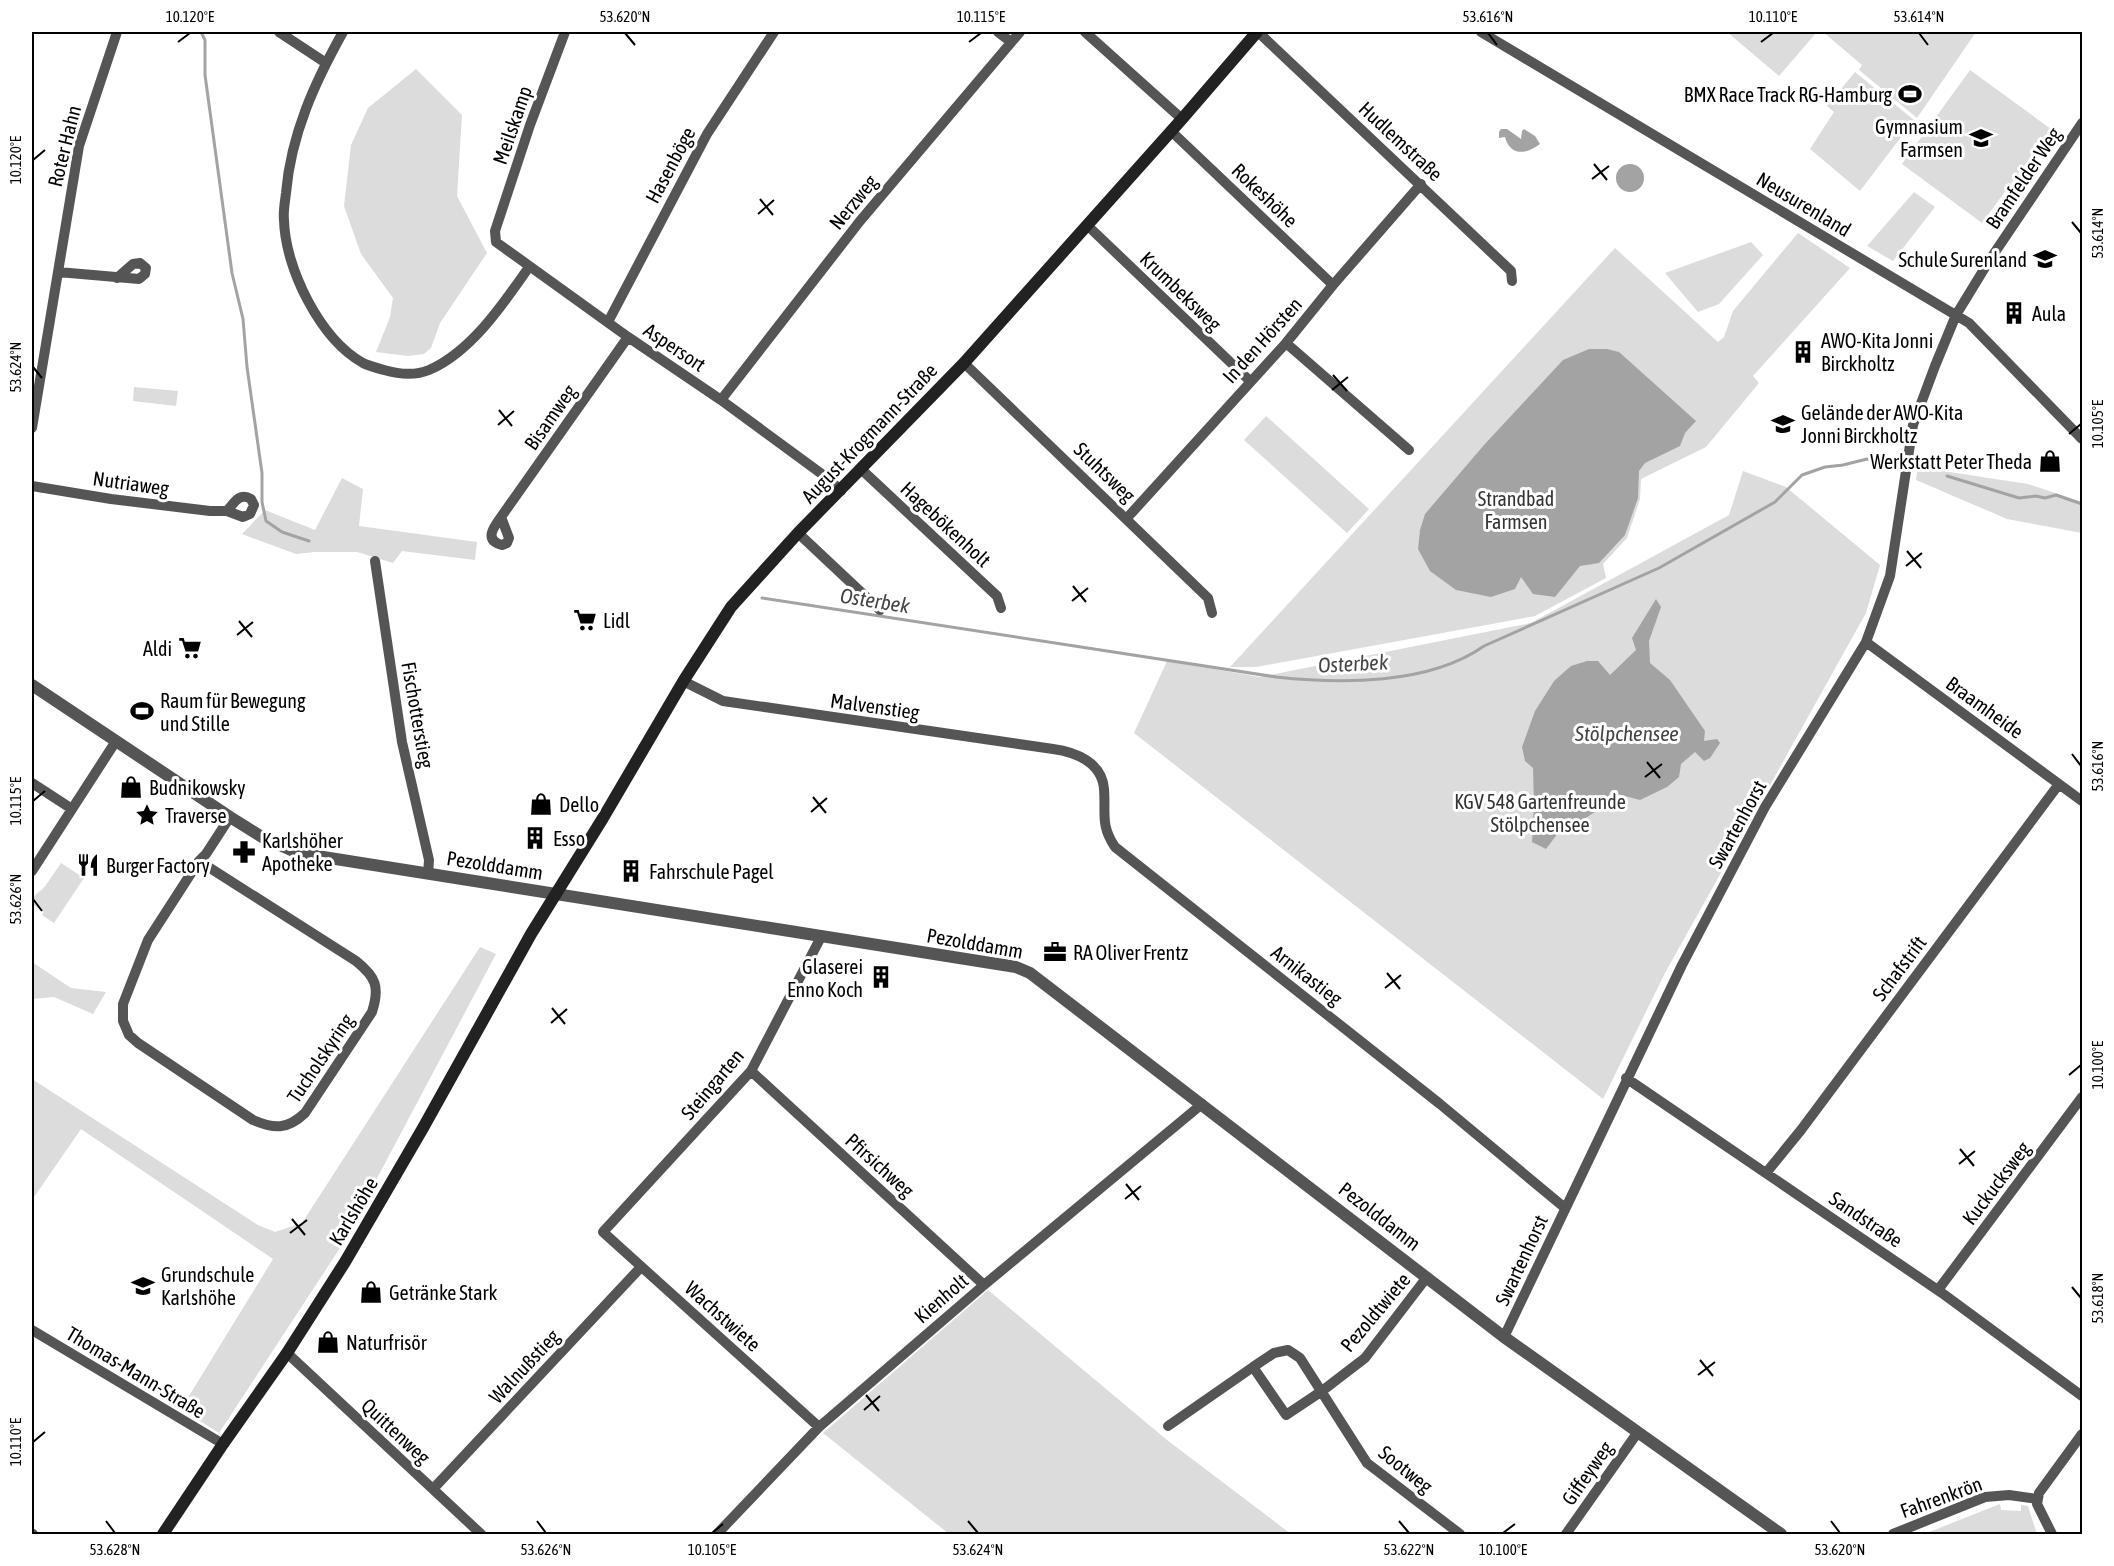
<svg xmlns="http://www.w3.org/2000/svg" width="2114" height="1566" font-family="'Asap Condensed',sans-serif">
	<rect width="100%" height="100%" fill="#fff"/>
	<path fill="#dcdcdc" d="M1727 32H1817L1779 76Z
		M1823 32H1976L1917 118 1859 70 1862 65Z
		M416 69 462 115 457 196 487 253 440 323 431 348 424 354 408 356 376 352 390 317 393 298 361 254 344 206 351 145 368 108Z
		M1970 70 2051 129 1982 223 1902 164Z
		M1855 72 1914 120 1860 191 1810 149 1834 112 1827 106Z
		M1914 192 1935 207 1893 261 1867 246Z
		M1798 233 1850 268 1753 376 1759 383 1706 447 1641 479 1640 499 1627 538 1603 564 1606 578 1535 616 1256 667H1230L1615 248 1718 342 1724 337 1733 311Z
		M1751 242 1763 255 1719 304 1698 312 1665 273Z
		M134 387 178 391 176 406 133 401Z
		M1266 416 1369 509 1347 533 1244 440Z
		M1918 464 1930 469 2028 484 2082 502V533L2007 519 1916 480Z
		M1743 471 1786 487 1880 565 1866 613 1665 973 1603 1099 1134 733 1167 661 1260 677 1531 623 1729 515Z
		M342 478 363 489 359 526 477 542 475 560 402 551 393 563 357 552H315L296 554 242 534 265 510 315 530Z
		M61 863 84 878 54 923 42 915 44 912 32 904C34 892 40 893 46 885 51 878 56 870 61 863Z
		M480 947 496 954 340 1248 219 1433 181 1409 273 1259 81 1129 32 1200V1079L258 1225 275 1232 302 1223Z
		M32 962 71 988 106 992 93 1014 54 997 32 999Z
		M988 1290 1167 1440 1291 1534H949L823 1433Z
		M2000 1504 2001 1510 2021 1511V1505L2028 1506 2037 1534H1924Z"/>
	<path fill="#a3a3a3" d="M1501 129H1507L1521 139 1522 131 1524 129 1535 136 1540 144C1526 155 1510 156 1505 137L1499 138V132Z
		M1616 178a14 14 0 1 1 28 0a14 14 0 1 1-28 0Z
		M1589 349H1607L1619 352 1696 421 1685 433 1680 446 1645 463 1639 471 1638 498 1625 535 1599 563 1580 566 1555 597 1533 594 1521 577 1515 589 1491 597 1456 590 1430 571 1418 549 1420 530 1425 514 1484 445 1563 360Z
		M1656 599 1661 607 1649 641 1650 663 1670 680 1705 731 1704 741 1717 739 1720 743 1710 758 1704 761 1695 752 1681 764 1679 777 1667 787 1640 800 1610 792 1607 804 1578 823 1561 829 1546 849 1532 842 1534 805 1533 768 1525 761 1522 747 1535 711 1554 681 1571 666 1587 661H1598L1610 675 1636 650 1632 638Z"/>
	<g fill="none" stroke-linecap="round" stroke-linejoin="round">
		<path stroke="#a3a3a3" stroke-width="3" d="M201 32 205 40V75L232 273 243 319 247 367 262 473V502L266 521 282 532 309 541
			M1947 476 2019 498 2036 496 2045 498 2056 495 2082 504
			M762 598 1276 677C1340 684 1429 685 1484 646L1659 568 1775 502 1802 475 1825 467 1843 465 1867 459 1898 464"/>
		<path stroke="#555" stroke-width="10" d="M279 32 326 63
			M343 32C315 82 291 134 286 193 285 202 283 211 284 220 285 268 320 339 363 363 369 366 377 368 384 370 398 374 415 376 429 370 471 352 504 303 529 267
			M565 32 530 125 495 231 496 242 628 337 721 400 830 480 841 491
			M998 32 1011 42
			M1085 32 1182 119
			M1258 32 1511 271 1512 281
			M1481 32 1969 323 2082 439
			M1171 131 1333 285
			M1088 226 1250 381
			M58 272 139 279 145 274 146 268 140 263 133 264 117 278
			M608 322 707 134 774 32
			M1286 343 1409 450
			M964 363 1208 598 1212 613
			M721 400 860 221 1020 32
			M32 428 79 146 117 32
			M862 470 997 596 1001 608
			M32 486 111 499 210 511H227L243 517 250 514 254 505 251 499C239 492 234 503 227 511
			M501 517 509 538 507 543 502 545C484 540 493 528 501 517L628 337
			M1127 518 1286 343 1333 285 1421 184
			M798 533 880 610
			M375 561 402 742 429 860 428 874
			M1866 642 2082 801
			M683 681 723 701 1053 749C1075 752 1102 762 1104 789 1106 813 1100 825 1115 847L1440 1104 1565 1208
			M32 783 72 809
			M199 861 356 961C376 977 380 987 372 1012L305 1113C287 1130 274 1129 253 1120L138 1043 129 1035 123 1021V1004L148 940 199 861 206 854 230 817
			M32 871 116 741
			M751 1071 984 1285
			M1626 1078 1942 1293 2082 1396
			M1766 1173 1801 1130 2059 784
			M1427 1277 1365 1358 1322 1391 1286 1415 1253 1367 1274 1353 1288 1350 1300 1358 1367 1463 1460 1534
			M1938 1290 2082 1097
			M32 1330 223 1444
			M1504 1337 1682 965 1765 807 1866 642 1890 576 1913 425 1935 366 1956 315 1989 261 2082 123
			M287 1353 481 1534
			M1168 1426 1253 1367
			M819 1427 603 1232 751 1071 821 937
			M433 1489 641 1267
			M32 1534H33
			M717 1534 819 1427 984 1285 1202 1104
			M1566 1534 1638 1432
			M1893 1534 1985 1497 2009 1495 2037 1499
			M2052 1534 2037 1504 2039 1493 2082 1434"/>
		<path stroke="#555" stroke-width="12" d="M32 685 230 817 262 837 298 853 1016 967 1030 973 1504 1337 1781 1534"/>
		<path stroke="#222" stroke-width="12" d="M163 1534 223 1444 287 1353 345 1262 423 1128 531 934 603 818 684 680 731 607 798 533 964 363 1182 119 1257 32"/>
	</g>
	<path fill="none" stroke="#000" stroke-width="2" d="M625 33 635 45M1488 33 1497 45M1919 33 1928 45M178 42 190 33M969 42 981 33M1761 42 1773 33M33 160 45 150M1594 164 1607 180M1592 179 1609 166M760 199 773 215M758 214 774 200M2072 222 2081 233M33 367 42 378M1333 375 1347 391M1332 390 1348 377M499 410 512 426M498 425 514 411M2069 434 2081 424M1907 551 1921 568M1906 566 1922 553M1073 586 1086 602M1072 601 1088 588M239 621 252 637M237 635 253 622M2072 754 2081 766M1647 762 1660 778M1645 777 1662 764M813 797 826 813M33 801 45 791M811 812 827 798M33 899 42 911M1387 973 1400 989M1385 988 1401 975M552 1008 565 1024M551 1023 567 1009M2069 1075 2081 1065M1960 1149 1974 1166M1959 1164 1975 1151M1126 1184 1139 1200M1125 1199 1141 1186M292 1219 305 1235M290 1233 307 1220M2072 1287 2081 1298M1700 1360 1713 1376M1698 1375 1715 1362M866 1395 879 1411M864 1410 880 1396M33 1442 45 1432M106 1521 115 1533M537 1521 546 1533M968 1521 978 1533M1399 1521 1409 1533M1831 1521 1840 1533M712 1533 723 1524M1503 1533 1515 1524"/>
	<defs>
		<g id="stadium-bare" transform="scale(1.8)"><path d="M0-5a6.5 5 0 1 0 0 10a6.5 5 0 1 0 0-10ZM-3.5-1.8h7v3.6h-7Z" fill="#000" stroke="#fff" stroke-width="2.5" paint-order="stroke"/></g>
		<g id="school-bare" transform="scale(1.8)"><path d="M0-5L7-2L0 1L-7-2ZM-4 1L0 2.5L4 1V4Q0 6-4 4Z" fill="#000" stroke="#fff" stroke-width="2.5" paint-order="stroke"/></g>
		<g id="building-bare" transform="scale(1.8)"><path d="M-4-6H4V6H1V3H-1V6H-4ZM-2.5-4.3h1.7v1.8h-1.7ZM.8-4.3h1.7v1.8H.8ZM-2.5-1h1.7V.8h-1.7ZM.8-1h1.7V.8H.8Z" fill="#000" stroke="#fff" stroke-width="2.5" paint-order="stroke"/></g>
		<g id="shop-bare" transform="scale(1.8)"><path d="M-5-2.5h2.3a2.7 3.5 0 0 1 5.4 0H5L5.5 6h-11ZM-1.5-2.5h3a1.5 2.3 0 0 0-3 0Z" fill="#000" stroke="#fff" stroke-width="2.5" paint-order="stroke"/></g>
		<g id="supermarket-bare" transform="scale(1.8)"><path d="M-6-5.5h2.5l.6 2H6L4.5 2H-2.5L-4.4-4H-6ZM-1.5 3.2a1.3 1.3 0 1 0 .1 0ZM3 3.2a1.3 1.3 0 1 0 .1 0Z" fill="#000" stroke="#fff" stroke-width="2.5" paint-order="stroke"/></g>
		<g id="sight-bare" transform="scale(1.8)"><path d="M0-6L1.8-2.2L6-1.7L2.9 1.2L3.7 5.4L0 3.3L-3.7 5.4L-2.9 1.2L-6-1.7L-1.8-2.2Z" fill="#000" stroke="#fff" stroke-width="2.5" paint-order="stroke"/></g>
		<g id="pharmacy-bare" transform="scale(1.8)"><path d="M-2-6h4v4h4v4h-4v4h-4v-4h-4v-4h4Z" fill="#000" stroke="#fff" stroke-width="2.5" paint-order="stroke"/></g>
		<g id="restaurant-bare" transform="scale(1.8)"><path d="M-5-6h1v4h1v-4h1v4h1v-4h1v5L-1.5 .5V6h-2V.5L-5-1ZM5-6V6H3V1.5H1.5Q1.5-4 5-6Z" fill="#000" stroke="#fff" stroke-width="2.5" paint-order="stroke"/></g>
		<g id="office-bare" transform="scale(1.8)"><path d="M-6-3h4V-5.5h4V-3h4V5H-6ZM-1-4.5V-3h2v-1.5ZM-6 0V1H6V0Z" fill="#000" stroke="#fff" stroke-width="2.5" paint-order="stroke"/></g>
	</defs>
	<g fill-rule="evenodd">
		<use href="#stadium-bare" x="1910" y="94"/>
		<use href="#school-bare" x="1981" y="138"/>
		<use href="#school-bare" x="2045" y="259"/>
		<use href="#building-bare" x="2014" y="313"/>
		<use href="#building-bare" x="1803" y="352"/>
		<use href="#school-bare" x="1783" y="424"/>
		<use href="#shop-bare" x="2050" y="461"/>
		<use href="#supermarket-bare" x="585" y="620"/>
		<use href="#supermarket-bare" x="190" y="648"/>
		<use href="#stadium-bare" x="142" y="711"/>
		<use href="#shop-bare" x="131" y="787"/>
		<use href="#shop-bare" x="541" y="804"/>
		<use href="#sight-bare" x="147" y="815"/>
		<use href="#building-bare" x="535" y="838"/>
		<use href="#pharmacy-bare" x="244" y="852"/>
		<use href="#restaurant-bare" x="88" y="865"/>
		<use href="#building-bare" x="631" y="871"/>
		<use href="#office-bare" x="1055" y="952"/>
		<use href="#building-bare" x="881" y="977"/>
		<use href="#school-bare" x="143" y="1286"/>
		<use href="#shop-bare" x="371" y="1292"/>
		<use href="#shop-bare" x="328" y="1342"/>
	</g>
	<g text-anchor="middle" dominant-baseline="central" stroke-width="6" stroke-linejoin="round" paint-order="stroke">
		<g font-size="20" fill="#000" stroke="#fff" text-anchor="start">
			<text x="1892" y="94" text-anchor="end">BMX Race Track RG-Hamburg</text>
			<text x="1963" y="126" text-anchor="end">Gymnasium<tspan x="1963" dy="23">Farmsen</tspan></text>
			<text x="2027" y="259" text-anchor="end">Schule Surenland</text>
			<text x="2032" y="313">Aula</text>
			<text x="1821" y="340">AWO-Kita Jonni<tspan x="1821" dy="23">Birckholtz</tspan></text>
			<text x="1801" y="412">Gelände der AWO-Kita<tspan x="1801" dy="23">Jonni Birckholtz</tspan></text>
			<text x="2032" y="461" text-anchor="end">Werkstatt Peter Theda</text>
			<text x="603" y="620">Lidl</text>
			<text x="172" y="648" text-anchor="end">Aldi</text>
			<text x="160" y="700">Raum für Bewegung<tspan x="160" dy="23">und Stille</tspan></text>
			<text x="149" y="787">Budnikowsky</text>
			<text x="559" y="804">Dello</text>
			<text x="165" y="815">Traverse</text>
			<text x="553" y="838">Esso</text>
			<text x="262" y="840">Karlshöher<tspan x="262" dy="23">Apotheke</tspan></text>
			<text x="106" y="865">Burger Factory</text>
			<text x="649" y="871">Fahrschule Pagel</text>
			<text x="1073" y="952">RA Oliver Frentz</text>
			<text x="863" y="966" text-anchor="end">Glaserei<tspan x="863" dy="23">Enno Koch</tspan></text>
			<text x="161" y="1274">Grundschule<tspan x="161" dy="23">Karlshöhe</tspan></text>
			<text x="389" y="1292">Getränke Stark</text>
			<text x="346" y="1342">Naturfrisör</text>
		</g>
		<g font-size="20" fill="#000" stroke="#fff">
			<text transform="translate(512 125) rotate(-71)">Meilskamp</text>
			<text transform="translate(1401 141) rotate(43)">Hudlemstraße</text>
			<text transform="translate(64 146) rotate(-76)">Roter Hahn</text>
			<text transform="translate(670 165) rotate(-62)">Hasenböge</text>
			<text transform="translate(2023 178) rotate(-56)">Bramfelder Weg</text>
			<text transform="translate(1265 195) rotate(44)">Rokeshöhe</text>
			<text transform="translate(853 202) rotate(-51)">Nerzweg</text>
			<text transform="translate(1804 204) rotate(31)">Neusurenland</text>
			<text transform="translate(1181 291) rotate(44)">Krumbeksweg</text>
			<text transform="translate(1262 340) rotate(-48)">In den Hörsten</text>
			<text transform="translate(675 347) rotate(34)">Aspersort</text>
			<text transform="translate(550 417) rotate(-55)">Bisamweg</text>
			<text transform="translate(869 433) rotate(-46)">August-Krogmann-Straße</text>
			<text transform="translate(1105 472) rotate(44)">Stuhtsweg</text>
			<text transform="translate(131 483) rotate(8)">Nutriaweg</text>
			<text transform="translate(946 524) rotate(43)">Hagebökenholt</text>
			<text transform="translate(875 706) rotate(8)">Malvenstieg</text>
			<text transform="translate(1985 707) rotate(36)">Braamheide</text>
			<text transform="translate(418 715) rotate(80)">Fischotterstieg</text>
			<text transform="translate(1737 824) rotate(-61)">Swartenhorst</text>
			<text transform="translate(495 865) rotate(9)">Pezolddamm</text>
			<text transform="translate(975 943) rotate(10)">Pezolddamm</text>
			<text transform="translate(1899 968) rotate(-53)">Schafstrift</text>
			<text transform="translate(1307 975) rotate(38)">Arnikastieg</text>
			<text transform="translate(320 1058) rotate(-56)">Tucholskyring</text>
			<text transform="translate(712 1084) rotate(-50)">Steingarten</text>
			<text transform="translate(880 1165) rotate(42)">Pfirsichweg</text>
			<text transform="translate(1996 1183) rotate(-53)">Kuckucksweg</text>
			<text transform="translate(353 1211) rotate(-59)">Karlshöhe</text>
			<text transform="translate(1380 1216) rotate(38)">Pezolddamm</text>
			<text transform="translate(1866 1219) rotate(34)">Sandstraße</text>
			<text transform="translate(1521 1260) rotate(-65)">Swartenhorst</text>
			<text transform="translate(941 1298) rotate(-41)">Kienholt</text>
			<text transform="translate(1375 1312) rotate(-50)">Pezoldtwiete</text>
			<text transform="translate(723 1316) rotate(42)">Wachstwiete</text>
			<text transform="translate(524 1366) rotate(-47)">Walnußstieg</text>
			<text transform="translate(136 1372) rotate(31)">Thomas-Mann-Straße</text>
			<text transform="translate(396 1431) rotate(43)">Quittenweg</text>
			<text transform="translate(1406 1469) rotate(39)">Sootweg</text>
			<text transform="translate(1587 1473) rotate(-55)">Giffeyweg</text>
			<text transform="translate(1941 1497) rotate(-20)">Fahrenkrön</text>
		</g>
		<g font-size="20" fill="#333" stroke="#fff">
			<text x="1516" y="498">Strandbad<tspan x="1516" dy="23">Farmsen</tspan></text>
			<text x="1540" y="801">KGV 548 Gartenfreunde<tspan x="1540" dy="23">Stölpchensee</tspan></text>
		</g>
		<g font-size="21" font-style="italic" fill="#444" stroke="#fff">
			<text transform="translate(875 600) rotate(9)">Osterbek</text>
			<text transform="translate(1353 663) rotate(-3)">Osterbek</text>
			<text x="1627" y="733">Stölpchensee</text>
		</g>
	</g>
	<rect width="2114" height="1566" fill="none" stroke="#ffffff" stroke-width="66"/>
	<rect x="33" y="33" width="2048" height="1500" fill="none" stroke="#000" stroke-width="2"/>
	<g font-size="15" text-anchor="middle" fill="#000">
		<text x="190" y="22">10.120°E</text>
		<text x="625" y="22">53.620°N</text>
		<text x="981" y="22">10.115°E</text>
		<text x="1488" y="22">53.616°N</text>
		<text x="1773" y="22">10.110°E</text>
		<text x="1919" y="22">53.614°N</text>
		<text transform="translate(16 160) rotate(-90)" y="5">10.120°E</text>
		<text transform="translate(2098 233) rotate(-90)" y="5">53.614°N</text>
		<text transform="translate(16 367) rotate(-90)" y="5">53.624°N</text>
		<text transform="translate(2098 424) rotate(-90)" y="5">10.105°E</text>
		<text transform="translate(2098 766) rotate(-90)" y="5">53.616°N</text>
		<text transform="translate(16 801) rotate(-90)" y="5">10.115°E</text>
		<text transform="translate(16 899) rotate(-90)" y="5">53.626°N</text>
		<text transform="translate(2098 1065) rotate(-90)" y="5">10.100°E</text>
		<text transform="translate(2098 1298) rotate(-90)" y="5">53.618°N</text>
		<text transform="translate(16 1442) rotate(-90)" y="5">10.110°E</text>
		<text x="115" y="1555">53.628°N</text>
		<text x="546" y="1555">53.626°N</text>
		<text x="712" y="1555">10.105°E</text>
		<text x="978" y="1555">53.624°N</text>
		<text x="1409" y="1555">53.622°N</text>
		<text x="1503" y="1555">10.100°E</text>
		<text x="1840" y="1555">53.620°N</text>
	</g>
</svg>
